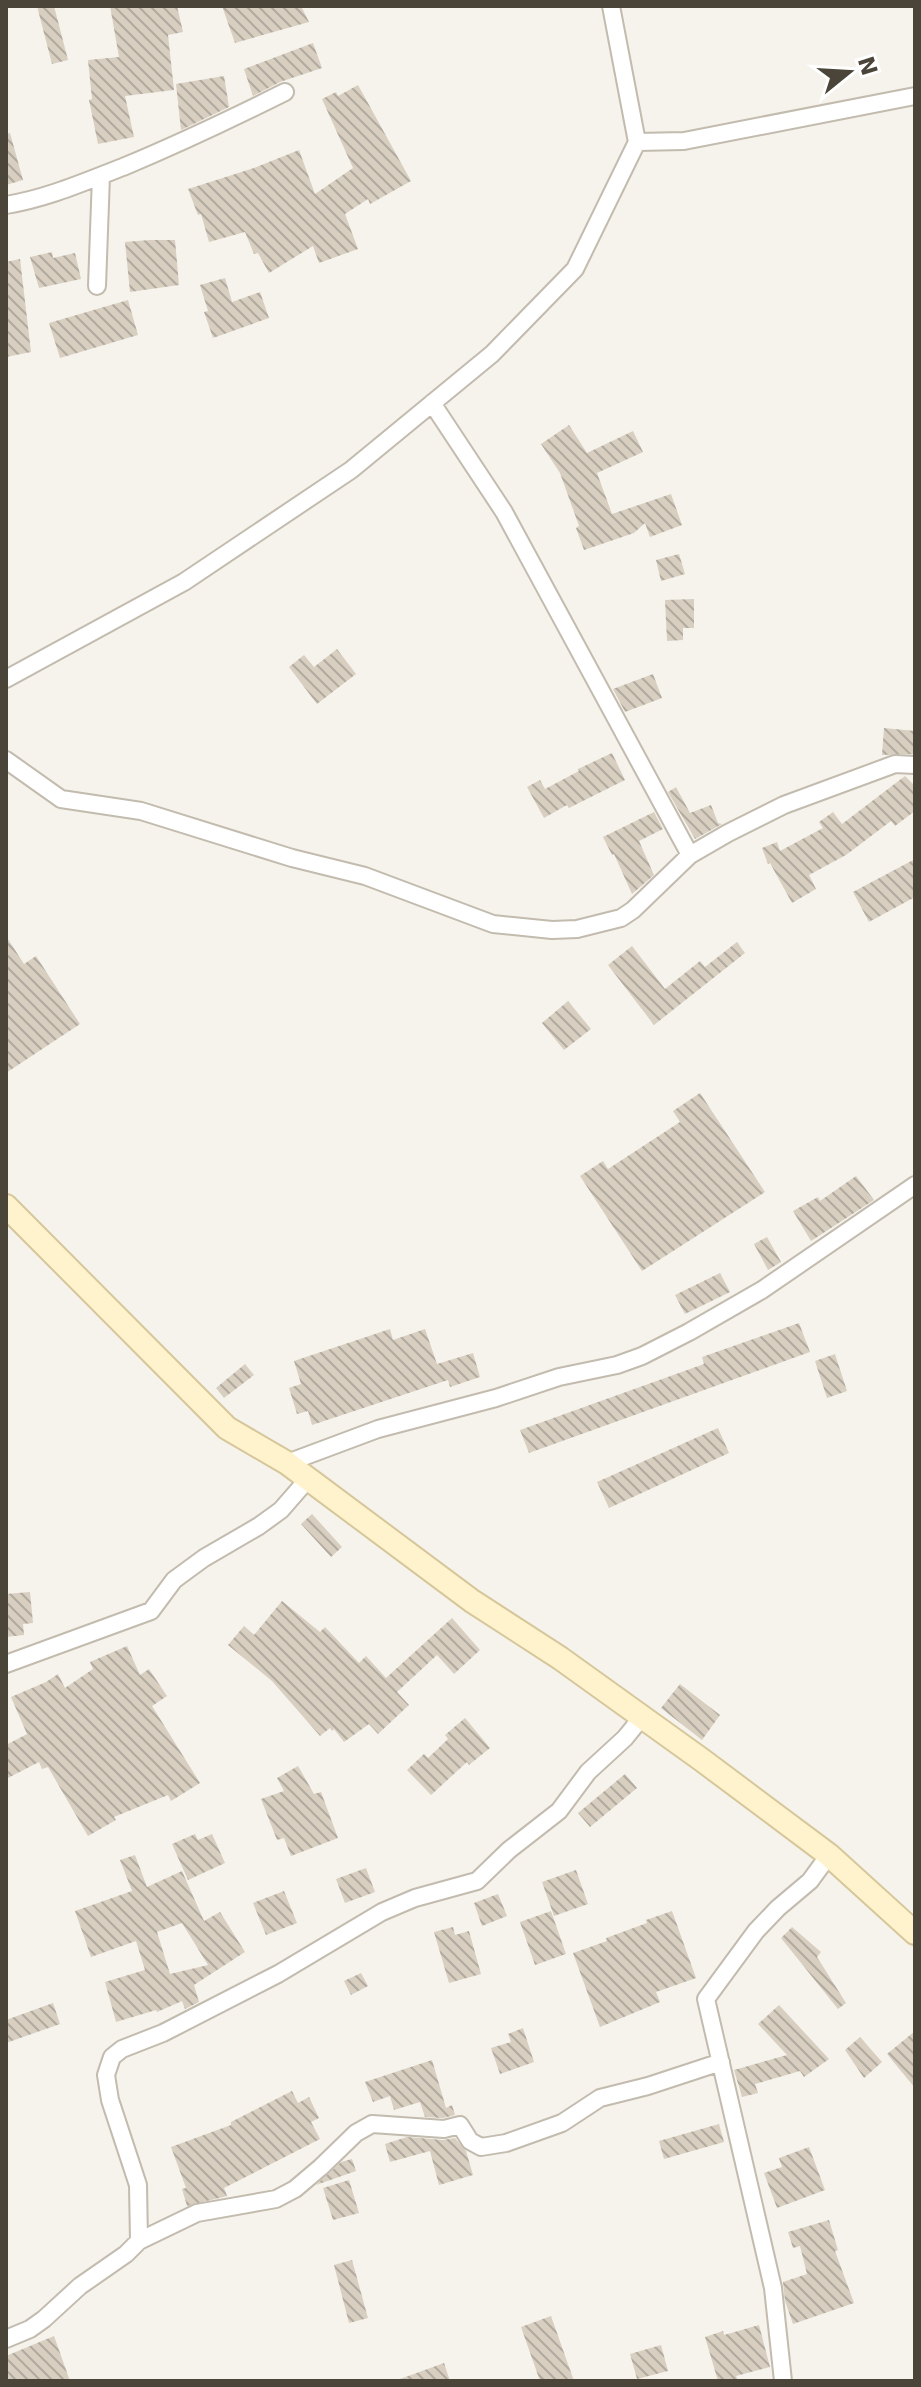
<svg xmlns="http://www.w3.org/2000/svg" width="921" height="2387" font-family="'DejaVu Sans',sans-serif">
	<defs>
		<pattern id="building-back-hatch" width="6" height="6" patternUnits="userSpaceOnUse" patternTransform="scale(2)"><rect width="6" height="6" fill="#d8cfc1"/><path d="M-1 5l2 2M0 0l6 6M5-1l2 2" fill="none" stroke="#b1aa9e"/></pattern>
	</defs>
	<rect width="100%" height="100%" fill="#f6f3ec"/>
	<path fill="url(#building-back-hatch)" fill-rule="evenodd" d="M37 6H54L68 60 52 64Z
		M110 6H177L183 32 168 35 174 90 125 96 134 137 98 144 89 100 92 99 88 60 119 57Z
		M222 6H301L309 22 235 43Z
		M313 43 322 68 280 82 253 96 244 69Z
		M224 76 229 107 181 130 176 84Z
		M358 85 411 181 370 204 368 199 345 214 358 249 319 263 313 246 269 273 258 253 254 254 245 232 209 242 201 214 198 215 188 189 254 168 299 150 315 194 353 168 322 99 336 92 338 96Z
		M10 133 23 180 6 185V134Z
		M150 240H175L179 285 130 292 125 242Z
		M52 252 53 258 75 253 81 279 39 288 30 257Z
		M20 259 31 352 6 357V262Z
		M225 278 232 302 260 292 269 318 213 338 204 312 208 311 200 285Z
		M128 300 138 335 60 358 49 323Z
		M569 425 587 453 633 431 643 452 597 473 612 514 671 494 682 525 650 537 645 523 634 533 584 550 576 528 579 526 560 473 541 444Z
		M679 554 685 574 661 581 656 560Z
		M694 599V628H683V640L667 641 665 600Z
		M337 649 356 674 317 704 289 667 304 655 314 667Z
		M653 674 662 698 625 712 613 689Z
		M884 728 915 731V754L882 755Z
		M612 753 625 780 569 808 567 805 544 818 527 787 540 780 545 789 579 771 578 769Z
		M905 776 915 786V811L895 826 891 821 846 855 809 875 816 889 792 903 770 863 768 864 762 848 777 842 780 851 823 828 819 822 833 812 842 824Z
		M676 787 690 813 711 805 718 823 722 824 695 839 668 792Z
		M654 812 663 829 639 841 654 875 632 894 614 854 612 855 603 837Z
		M915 859V897L869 922 853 892Z
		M6 936 24 964 36 956 80 1024 6 1073Z
		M737 942 745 953 654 1025 608 965 632 946 665 989 700 961 705 967Z
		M568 1001 591 1029 564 1050 542 1023Z
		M700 1093 765 1192 642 1271 580 1176 603 1161 608 1169 680 1122 673 1111Z
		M856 1176 874 1200 811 1241 793 1211 818 1197 820 1201Z
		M767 1237 781 1262 768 1270 754 1244Z
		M720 1273 730 1292 685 1314 675 1295Z
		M799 1323 810 1352 529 1453 520 1430 704 1364 702 1357Z
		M390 1329 393 1340 425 1329 437 1364 473 1353 480 1377 450 1387 448 1380 312 1425 308 1411 297 1414 289 1388 301 1384 294 1361Z
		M835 1354 847 1391 827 1398 815 1361Z
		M245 1364 254 1375 224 1398 216 1388Z
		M718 1428 729 1453 609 1508 597 1482Z
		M312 1514 342 1547 331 1557 301 1524Z
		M30 1592 33 1623 23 1624 24 1635 6 1637V1594Z
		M282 1601 320 1632 325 1627 359 1663 366 1656 386 1678 452 1618 480 1650 454 1674 437 1655 397 1692 409 1705 378 1734 369 1724 344 1742 334 1729 332 1731 330 1728 320 1736 272 1681 228 1645 244 1626 254 1635Z
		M127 1646 140 1675 149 1669 167 1696 152 1706 200 1783 171 1801 168 1795 114 1817 116 1820 88 1836 48 1767 42 1769 39 1762 6 1779V1745L27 1734 11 1697 46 1682 58 1674 65 1688 93 1669 90 1662Z
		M680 1684 720 1715 702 1740 661 1708Z
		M465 1718 490 1748 469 1765 467 1762 431 1795 407 1770 424 1754 428 1758 448 1739 445 1735Z
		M298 1766 314 1794 321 1792 338 1838 291 1856 284 1838 277 1840 261 1799 284 1791 277 1778Z
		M625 1774 637 1788 590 1827 578 1813Z
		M195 1834 198 1840 212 1834 225 1863 188 1880 172 1844Z
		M135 1855 147 1887 182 1871 204 1921 220 1912 245 1952 194 1985 199 2002 185 2009 182 2001 157 2012 156 2010 116 2022 105 1982 145 1970 136 1941 91 1957 75 1911 132 1891 120 1860ZM182 1923 208 1965 170 1974 157 1932Z
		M366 1868 375 1892 345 1903 336 1879Z
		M576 1870 588 1904 554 1916 542 1882Z
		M284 1891 297 1923 266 1935 253 1903Z
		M498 1894 507 1916 482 1926 474 1903Z
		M551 1911 566 1954 535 1965 520 1922Z
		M672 1911 696 1978 656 1992 660 2002 600 2027 573 1953 607 1941 606 1938 647 1923 646 1920Z
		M453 1927 455 1935 469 1931 481 1974 449 1983 434 1932Z
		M792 1927 821 1952 817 1957 846 2003 838 2009 781 1938Z
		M361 1973 368 1986 351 1995 344 1981Z
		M53 2003 60 2024 6 2043V2020Z
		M779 2005 829 2059 804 2077 800 2071 755 2084 758 2093 742 2097 734 2070 787 2055 758 2024Z
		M523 2028 534 2062 500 2074 491 2048 511 2042 508 2034Z
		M915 2031V2088L887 2054Z
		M860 2037 882 2062 864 2078 845 2050Z
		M432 2060 446 2108 452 2105 455 2115 443 2118 425 2117 420 2102 394 2110 390 2096 373 2102 365 2082Z
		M292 2091 298 2103 309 2097 319 2118 311 2122 320 2139 224 2188 227 2196 187 2206 182 2189 186 2188 171 2147 231 2125V2122Z
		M719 2124 724 2142 664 2159 659 2141Z
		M407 2137 443 2140 455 2138 466 2151 473 2175 439 2185 430 2151 390 2162 385 2144Z
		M809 2147 825 2190 777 2208 764 2173 782 2167 779 2158Z
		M352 2159 356 2171 316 2185 341 2162Z
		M349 2180 359 2213 333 2220 323 2188Z
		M829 2220 838 2250 835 2251 854 2303 793 2324 785 2301 783 2282 807 2274 800 2246 793 2248 788 2232Z
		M352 2260 368 2318 349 2323 334 2265Z
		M551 2316 574 2381H540L521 2327Z
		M759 2325 770 2367 736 2376 738 2381H718L705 2337 723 2331 724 2335Z
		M54 2336 70 2381H6V2356Z
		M661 2345 668 2371 637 2379 630 2354Z
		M444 2363 450 2381H400V2379Z"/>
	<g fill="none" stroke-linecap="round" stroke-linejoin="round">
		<g stroke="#c2bbae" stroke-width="20">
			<path id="street" d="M637 142 684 141 915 96
				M6 205C48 198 84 182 123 167 178 144 231 119 285 92
				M97 286 101 176
				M432 403 504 512 690 855
				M6 679 184 582 351 470 492 354 575 269 637 142 611 6
				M6 760 61 799 141 811 292 858 365 876 493 924 552 930 577 929 621 918 633 910 690 855 728 833 784 805 895 764 915 765
				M287 1463 378 1429 496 1398 559 1377 617 1365 642 1356 689 1332 762 1290 915 1185
				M6 1664 151 1611 174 1580 204 1558 259 1526 281 1510 308 1479
				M139 2241 138 2185 110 2100 106 2075 112 2057 122 2049 163 2033 278 1974 382 1912 415 1898 477 1881 509 1850 559 1811 588 1772 625 1738 642 1717
				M6 2339 30 2329 44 2319 80 2286 126 2254 139 2241 197 2213 276 2199 295 2189 321 2167 356 2133 372 2124 444 2129 460 2125 470 2141 481 2147 506 2143 562 2123 600 2098 648 2086 721 2062
				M783 2381 773 2288 706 1999 756 1931 778 1908 810 1881 829 1855"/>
		</g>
		<g stroke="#d6c79b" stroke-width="26">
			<path id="secondary" d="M6 1206 227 1428 287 1463 472 1601 560 1658 702 1760 829 1855 915 1933"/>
		</g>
		<use href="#street" stroke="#fff" stroke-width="16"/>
		<use href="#secondary" stroke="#fff3cd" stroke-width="22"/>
	</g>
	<rect width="921" height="2387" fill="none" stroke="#4b4439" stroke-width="16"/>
	<g transform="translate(849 72) rotate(72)" stroke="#ffffff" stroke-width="6" paint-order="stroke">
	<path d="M0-6L14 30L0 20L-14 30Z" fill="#4b4439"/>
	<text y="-12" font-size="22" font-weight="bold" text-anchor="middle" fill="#4b4439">N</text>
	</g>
</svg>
